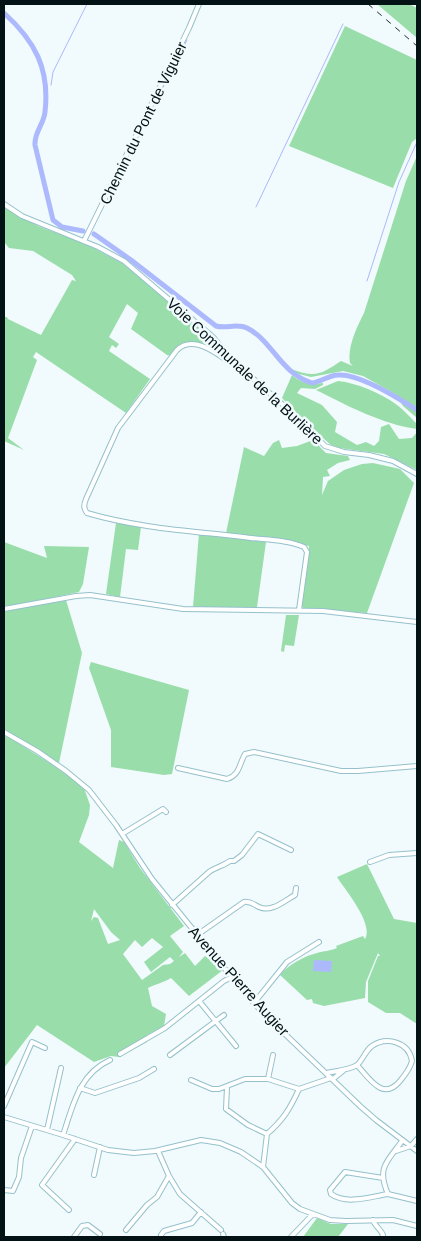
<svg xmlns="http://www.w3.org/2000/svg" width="421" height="1241" font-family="Helvetica,sans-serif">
	<rect width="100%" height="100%" fill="#f1fafc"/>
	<path fill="#99deaa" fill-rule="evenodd" d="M377 4H409L417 8V38Z
		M345 26 417 60V138L412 142 393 188 289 146Z
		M417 156V418L403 406 395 394 363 376 343 371 311 377 295 373 294 370C316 378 323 373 341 361L353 366 350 363C347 347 357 327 364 313L406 181Z
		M4 207 38 226 86 244 122 263 194 322 210 337 227 358C207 345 188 332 171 356L167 355 131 329 138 313 127 304 109 337 119 344 116 348 112 345 109 351 150 379 126 413 36 352 33 357 37 360 8 438 24 450 4 441V317H7L8 319 41 335 72 280 76 281 72 275 33 251 9 248 4 242Z
		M292 375C301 383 311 385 323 383V385L315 389 301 388 297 393 322 405 337 422 335 432 357 445 366 442 374 446 379 441 381 427 389 424 399 439 412 438 417 432V470L384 454 339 448 331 445 308 425 282 398Z
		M338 381C357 383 381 393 397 405 404 410 411 418 417 424V429C384 425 346 405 316 390Z
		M279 440 282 448 297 446 313 440 326 453 348 456 350 460 338 463 327 470 330 476 323 477 322 495 328 481 344 470 362 464 373 463 400 469 414 483 367 613 304 609 302 606 309 546 226 533 244 447 264 456 273 443Z
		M116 523 141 527 138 550 126 549 120 597 106 594Z
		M199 533 266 542 257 607H193Z
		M4 542 47 558 44 546 89 547 83 584 79 592 22 604 4 606Z
		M66 600 82 653 59 763 4 729V611Z
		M286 615H299L294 646 285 645 284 652 281 651Z
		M91 662 189 690 172 774 164 775 111 767V730L89 668Z
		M4 734 56 767 84 788 90 805 89 815 79 842 113 868 119 840 124 842 140 868 184 926 170 936 183 952 179 957 185 953 195 966 205 956 223 970 189 996 171 978C163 983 155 984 148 988L152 1006 166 1014 164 1026 147 1035V1042L119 1057 111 1056 94 1062 37 1025 4 1068ZM94 909 111 932 120 940 108 944 98 918 94 917 91 921ZM152 938 163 947 144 962 151 972 170 957 174 961 170 964 163 965 142 980 123 954 135 940 142 947Z
		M367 864 394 919 417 923V1024L400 1013H386L368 1002V981L378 956H380L378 953 366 982 365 998 324 1006 313 1003 312 999 307 1000 280 975C288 965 304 956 317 953 324 951 330 951 337 948L336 946 363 936 365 939C374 924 346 891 337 877Z
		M317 1218 331 1224H348L338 1237H303Z"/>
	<path fill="#acb9fc" d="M314 960 332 961 331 972 313 971Z"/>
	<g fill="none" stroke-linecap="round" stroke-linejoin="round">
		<path stroke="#acb9fc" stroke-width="1" d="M51 85 53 72 87 4
			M160 93 187 40
			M256 207 343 24
			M367 281 399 182 417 142"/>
		<path stroke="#acb9fc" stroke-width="5" d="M4 13C35 41 50 69 45 112 44 124 34 132 35 145L53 220 62 227 83 231
			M94 234 131 260 216 326C226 329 237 323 247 328 273 341 279 372 312 383 321 382 329 375 338 375 359 373 400 399 417 410"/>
		<g stroke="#94c1cb" stroke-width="6">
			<path id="minor" d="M4 204 22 216 98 247 124 261 213 337 232 360 290 411 325 446 344 452 369 455 393 461 417 474
				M84 241 189 28 199 4
				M232 360 229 362C215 352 193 335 177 350L118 428 86 499C84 504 83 508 87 513 138 528 191 531 243 537 262 540 286 539 304 547L307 552 299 610
				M4 609 76 596 90 595 183 609 323 611 417 622
				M4 732 37 751 66 771 89 790 116 825 152 879 238 985 261 1011 360 1106 376 1120 417 1151
				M178 768 227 779C240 775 239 764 245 754L254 752 341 771H358L417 766
				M122 834 163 809 166 812
				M370 862 389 855 417 853
				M172 905 209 872C216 867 223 866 230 861H234L242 855 258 834 291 850
				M197 935 244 902C250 901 253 904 259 907 271 913 284 901 295 895L296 888
				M199 1001 236 1046
				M254 1003 287 962 319 942
				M120 1054 165 1028 224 981 232 977
				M170 1055 224 1015
				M327 1073C336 1071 349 1070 357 1065 363 1060 365 1051 372 1046 387 1036 409 1042 412 1061 410 1069 405 1075 400 1081 383 1102 369 1078 357 1065
				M268 1079 273 1055
				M333 1079 343 1071
				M191 1080 212 1089H219L245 1079H268L299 1089
				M227 1087 226 1109 248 1125 267 1134
				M80 1088 95 1093 139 1078 154 1069
				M4 1106 32 1042 45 1048
				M4 1117 63 1135 108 1150 134 1153 155 1151 201 1140 220 1143 241 1152 263 1167 292 1203 300 1209 330 1220 346 1221 393 1220 417 1226
				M47 1130 61 1068
				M63 1135C73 1105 79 1074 110 1060
				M402 1141C388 1161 376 1167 388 1194L417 1201
				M158 1151 169 1176 180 1194 221 1230
				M396 1151 411 1146 417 1139
				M263 1167 267 1134C283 1120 290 1109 299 1089L331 1078
				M94 1175 100 1147
				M383 1178 345 1172 330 1190 331 1194C347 1205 369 1197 388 1194
				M4 1190 13 1191 19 1177 21 1158 32 1126
				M69 1210 42 1185 75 1139
				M373 1220C375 1227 381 1229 383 1235L382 1237
				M126 1230 147 1205 157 1197 169 1176
				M223 1234 224 1237
				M161 1235 164 1231 192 1223 201 1212
				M74 1237 82 1226 88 1225 100 1234
				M291 1237 313 1214"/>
		</g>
		<use href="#minor" stroke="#fff" stroke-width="4"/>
		<path stroke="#1c2b2e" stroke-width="1" stroke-dasharray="6 6" stroke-linecap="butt" d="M368 4 417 46"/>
	</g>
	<g text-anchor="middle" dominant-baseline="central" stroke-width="5" stroke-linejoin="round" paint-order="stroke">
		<g font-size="15" fill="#021215" stroke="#f1fafc">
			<text transform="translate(143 123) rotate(-64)">Chemin du Pont de Viguier</text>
			<text transform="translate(245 371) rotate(43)">Voie Communale de la Burlière</text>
			<text transform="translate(239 981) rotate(48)">Avenue Pierre Augier</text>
		</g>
	</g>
	<rect width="421" height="1241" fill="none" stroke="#021215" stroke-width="10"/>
</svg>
